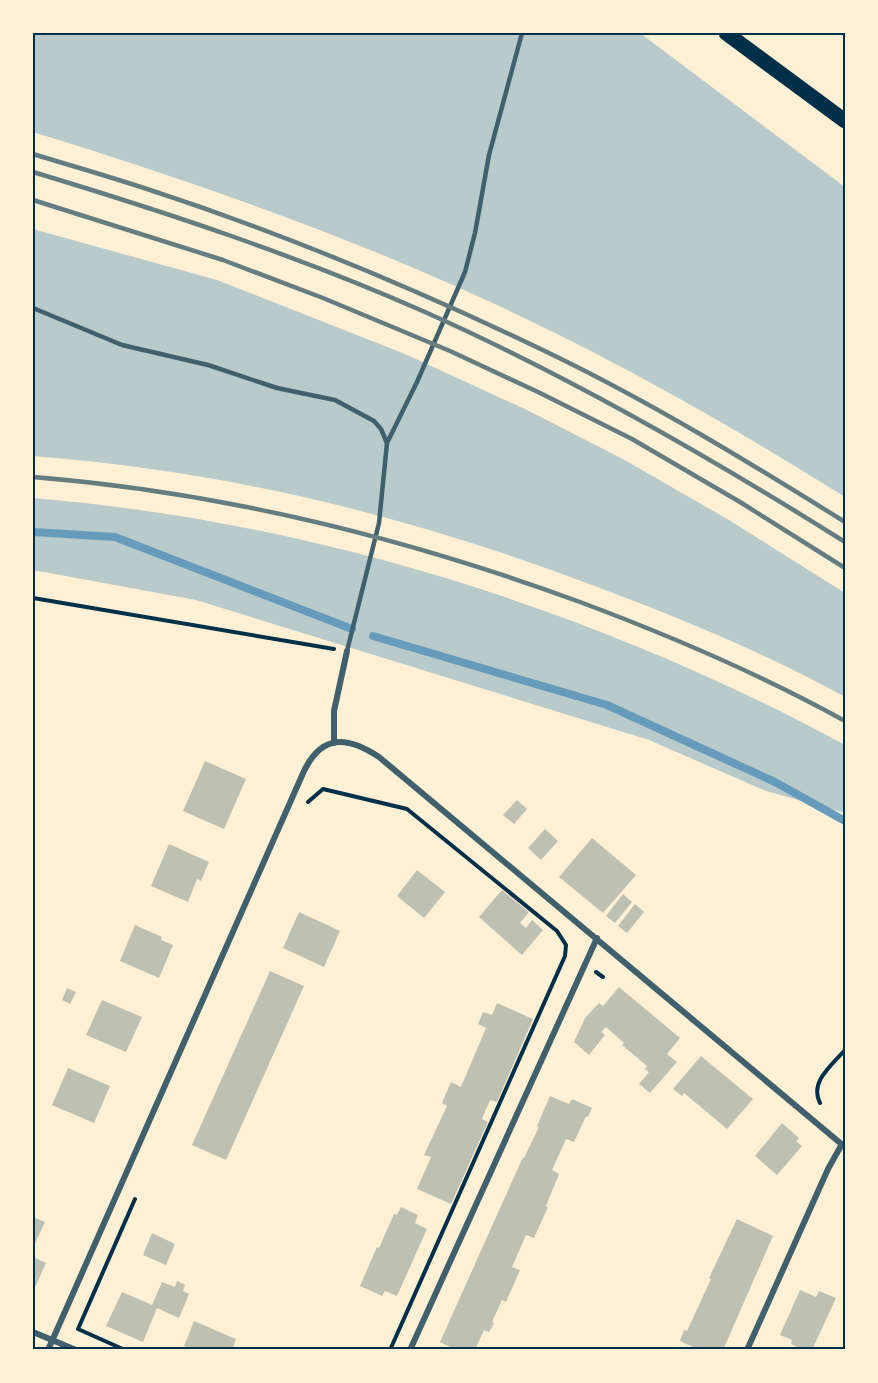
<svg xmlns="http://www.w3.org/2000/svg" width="878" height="1383" font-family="'PT Sans Narrow',sans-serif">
	<rect width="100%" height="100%" fill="#fdf0d5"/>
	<path fill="#b9caca" d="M33 33H640L845 187V497C754 440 661 386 565 338 395 252 215 188 33 132Z
		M33 229 217 280 405 354 529 411 621 458 729 520 845 593V697C765 653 678 617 592 585 410 516 228 471 33 456Z
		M33 498C313 521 598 611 845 745V813L766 791 649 740 196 600 33 570Z"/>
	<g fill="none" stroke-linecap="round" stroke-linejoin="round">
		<path stroke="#669bbc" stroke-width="8" d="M33 532 115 537 352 629
			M373 636 607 705 775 782 845 821"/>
	</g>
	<path fill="#bec0b2" d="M205 761 246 779 224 829 183 811Z
		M517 800 527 809 514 824 503 815Z
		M545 829 558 841 541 860 528 848Z
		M592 838 636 875 603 913 559 877Z
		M169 844 209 862 201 881 197 879 188 902 151 886Z
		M417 870 445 892 424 918 397 896Z
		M502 890 529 912 520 923 526 928 532 920 543 930 522 955 479 917Z
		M623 894 632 902 615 923 606 916Z
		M635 904 644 912 627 933 618 926Z
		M299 912 340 931 324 967 283 948Z
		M135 925 162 937 161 940 173 945 159 978 120 961Z
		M270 971 304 986 226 1160 192 1145Z
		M619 987 680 1038 667 1054 677 1062 650 1093 639 1084 649 1072 645 1069 647 1066 622 1045 624 1043 606 1027 601 1032 605 1035 589 1055 574 1042 585 1018 599 1003 603 1006Z
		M67 988 76 992 70 1004 62 1000Z
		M102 1000 142 1017 126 1052 86 1035Z
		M497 1003 533 1019 497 1102 490 1100 482 1119 488 1122 451 1204 417 1189 431 1157 424 1155 447 1106 442 1103 451 1082 461 1087 486 1028 478 1024 483 1012 492 1015Z
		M701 1056 753 1099 727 1129 684 1093 682 1096 673 1089Z
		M68 1068 110 1086 94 1123 52 1105Z
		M550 1096 569 1104 572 1099 592 1108 588 1117 586 1116 574 1142 566 1139 552 1170 559 1174 546 1206 548 1207 534 1238 526 1235 512 1267 520 1270 506 1302 502 1300 492 1322 494 1323 489 1332 484 1330 475 1350H456L440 1342 523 1157 524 1158 539 1127 537 1126Z
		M782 1123 799 1138 796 1141 802 1146 777 1175 755 1156Z
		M401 1207 418 1215 415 1223 427 1229 397 1296 385 1291 382 1296 360 1286 377 1247 379 1248 394 1214 397 1215Z
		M33 1217 45 1222 33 1248Z
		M737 1219 773 1236 723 1350H692L693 1347 680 1341 684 1330 687 1331 711 1279 709 1278Z
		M152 1233 175 1244 166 1265 143 1255Z
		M33 1257 46 1263 33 1292Z
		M177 1281 185 1285 183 1291 189 1294 179 1318 157 1308 143 1342 106 1326 122 1292 152 1305 162 1282 175 1287Z
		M800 1290 816 1297 819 1291 836 1298 812 1350H803L791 1344 792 1340 780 1335Z
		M194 1321 236 1339 232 1350H189L190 1348 184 1346Z"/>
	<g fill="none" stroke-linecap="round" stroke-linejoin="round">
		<path stroke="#003049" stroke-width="4" d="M33 598 334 649
			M308 802 323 789 407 809 557 931 566 945 565 956 390 1350
			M596 972 603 977
			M820 1103C809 1082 832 1065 845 1050
			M125 1350 78 1329 135 1199"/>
		<path stroke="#3f606c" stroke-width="4.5" d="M33 308 122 345 208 365 277 388 335 400 374 421 381 429 387 443
			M347 651 379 523 387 443 417 382 465 272 475 233 489 155 522 33"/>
		<path stroke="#3f606c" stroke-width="6" d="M334 743V711L347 651
			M33 1332 76 1350
			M48 1350 304 771C322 734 347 736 379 757L845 1147
			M410 1350 597 938
			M747 1350 828 1169 842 1144"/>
		<path stroke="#003049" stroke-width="15" d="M726 33 845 121"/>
		<path stroke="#657d81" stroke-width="4.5" d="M33 154C72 166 111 177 150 190 288 235 423 292 553 355 654 404 750 463 845 522
			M33 172C166 212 298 256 425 312 571 377 710 457 845 542
			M33 200 223 260 323 298 450 351 538 392 632 439 740 502 845 568
			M33 477C221 492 403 537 580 602 671 636 760 674 845 721"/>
	</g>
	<rect width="878" height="1383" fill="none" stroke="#fdf0d5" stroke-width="69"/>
	<rect x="34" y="34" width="810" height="1314" fill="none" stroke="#003049" stroke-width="2"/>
</svg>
